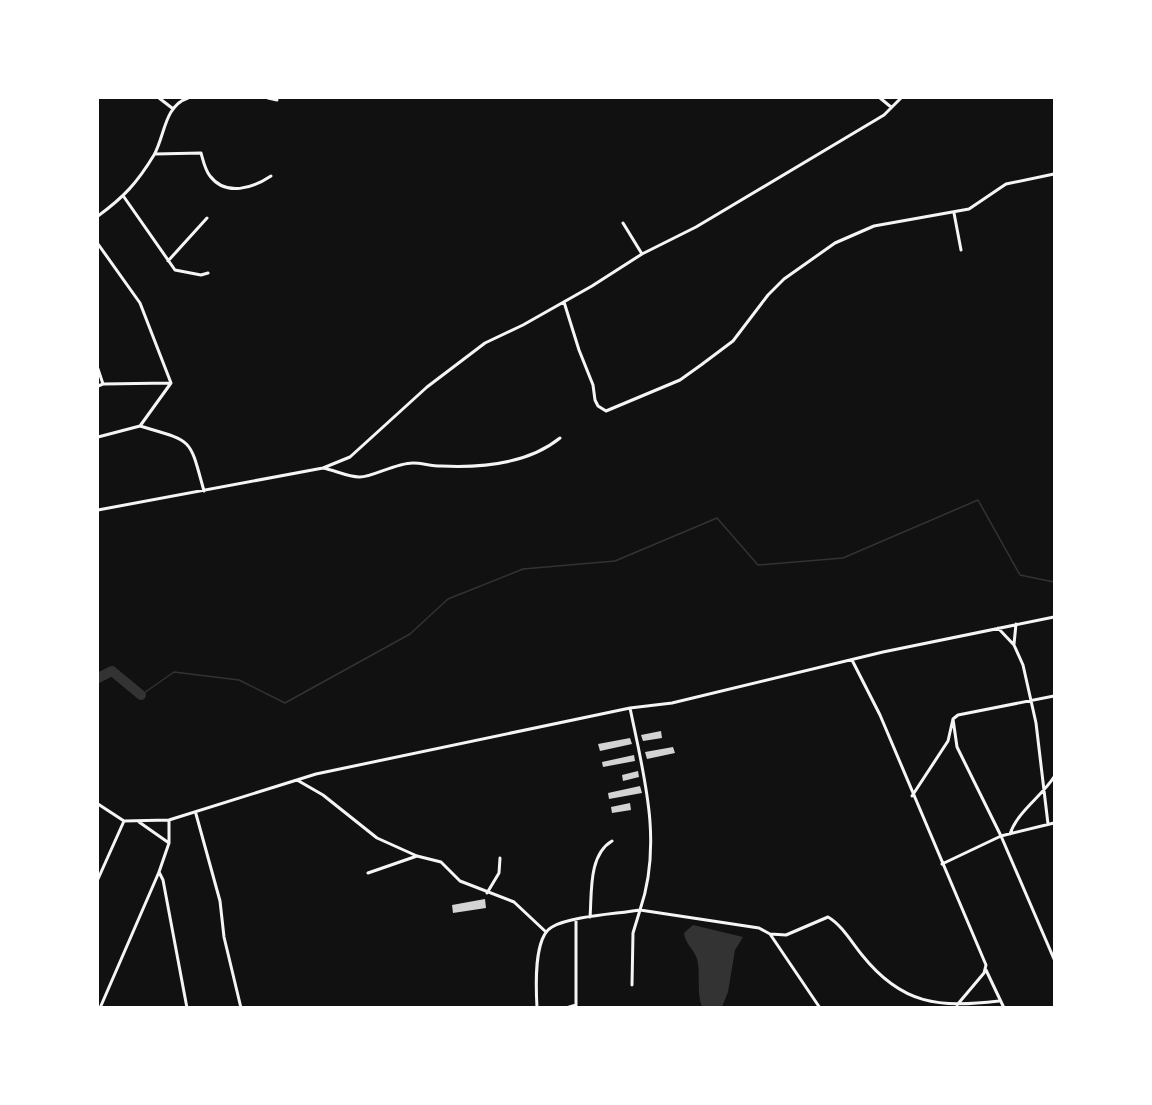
<svg xmlns="http://www.w3.org/2000/svg" width="1152" height="1105" font-family="'Public Sans',sans-serif">
	<rect width="100%" height="100%" fill="#111"/>
	<path fill="#333" d="M693 925 743 937 735 950 728 992 722 1007H702C696 991 701 974 697 959 694 949 685 944 684 933Z"/>
	<g fill="none" stroke-linecap="round" stroke-linejoin="round">
		<path stroke="#333" stroke-width="1.5" d="M141 695 174 672 239 680 285 703 410 634 448 599 523 569 615 561 717 518 758 565 843 558 978 500 1020 575 1054 582"/>
		<path stroke="#333" stroke-width="10" d="M98 678 112 671 141 695"/>
	</g>
	<path fill="#d3d3d3" d="M661 731 662 738 643 741 641 735Z
		M630 738 632 744 600 751 598 744Z
		M673 747 675 753 647 759 645 752Z
		M634 755 635 761 603 767 602 762Z
		M638 771 639 777 623 781 622 775Z
		M640 786 642 793 609 799 608 793Z
		M630 803 631 810 612 813 611 807Z
		M485 899 486 908 453 913 452 905Z"/>
	<g fill="none" stroke-linecap="round" stroke-linejoin="round">
		<path stroke="#f5f5f5" stroke-width="3" d="M159 98 172 108
			M268 98 277 100
			M880 98 891 107
			M155 154 201 153C203 160 205 170 210 176 226 197 253 188 271 176
			M124 197 175 270 201 275 208 273
			M954 213 961 250
			M98 216C124 197 137 183 154 155 165 136 164 106 188 98
			M623 223 642 254
			M98 244 140 303 171 383 140 426 98 437
			M168 261 207 218
			M564 302 579 350 593 385 595 400 598 406 606 411 680 380 701 365 733 341 768 295 784 279 835 243 874 226 969 209 1006 184 1054 174
			M98 369 103 384 98 386
			M103 384 170 383
			M140 426C194 442 189 437 204 491
			M323 468C334 470 348 477 359 477 371 478 395 463 413 463 422 463 431 466 441 466 482 468 528 464 560 438
			M98 510 323 468 350 457 427 387 485 343 523 325 592 286 642 254 696 227 884 115 901 98
			M998 628 1014 645 1023 665 1036 723 1048 824
			M1014 644 1016 624
			M852 660 880 715 986 965 984 973 957 1005
			M953 719 957 747 1001 836 1054 959
			M297 780 323 795 377 838 417 856 441 862 460 881 514 902 546 932
			M912 796 948 741 953 719 958 715 1054 696
			M98 804 124 821 169 820 316 774 630 708 672 703 883 652 1054 617
			M196 814 220 901 224 937 241 1008
			M139 822 169 843
			M1010 834C1017 812 1042 796 1054 777
			M942 864 1001 836 1054 823
			M159 872 163 880 187 1008
			M368 873 417 856
			M98 879 124 821
			M487 893 499 873 500 858
			M590 917C592 894 588 855 612 841
			M576 921V1008
			M770 934 786 935 828 917C842 925 852 943 862 955 902 1005 939 1008 999 1001
			M986 970 1004 1008
			M632 985 633 933 640 910 759 928 770 934 820 1008
			M100 1008 159 872 169 843V820
			M537 1008C536 989 533 937 552 927 571 916 617 914 640 910 663 843 644 776 630 708
			M566 1008 576 1005"/>
	</g>
	<rect width="1152" height="1105" fill="none" stroke="#ffffff" stroke-width="198"/>
</svg>
